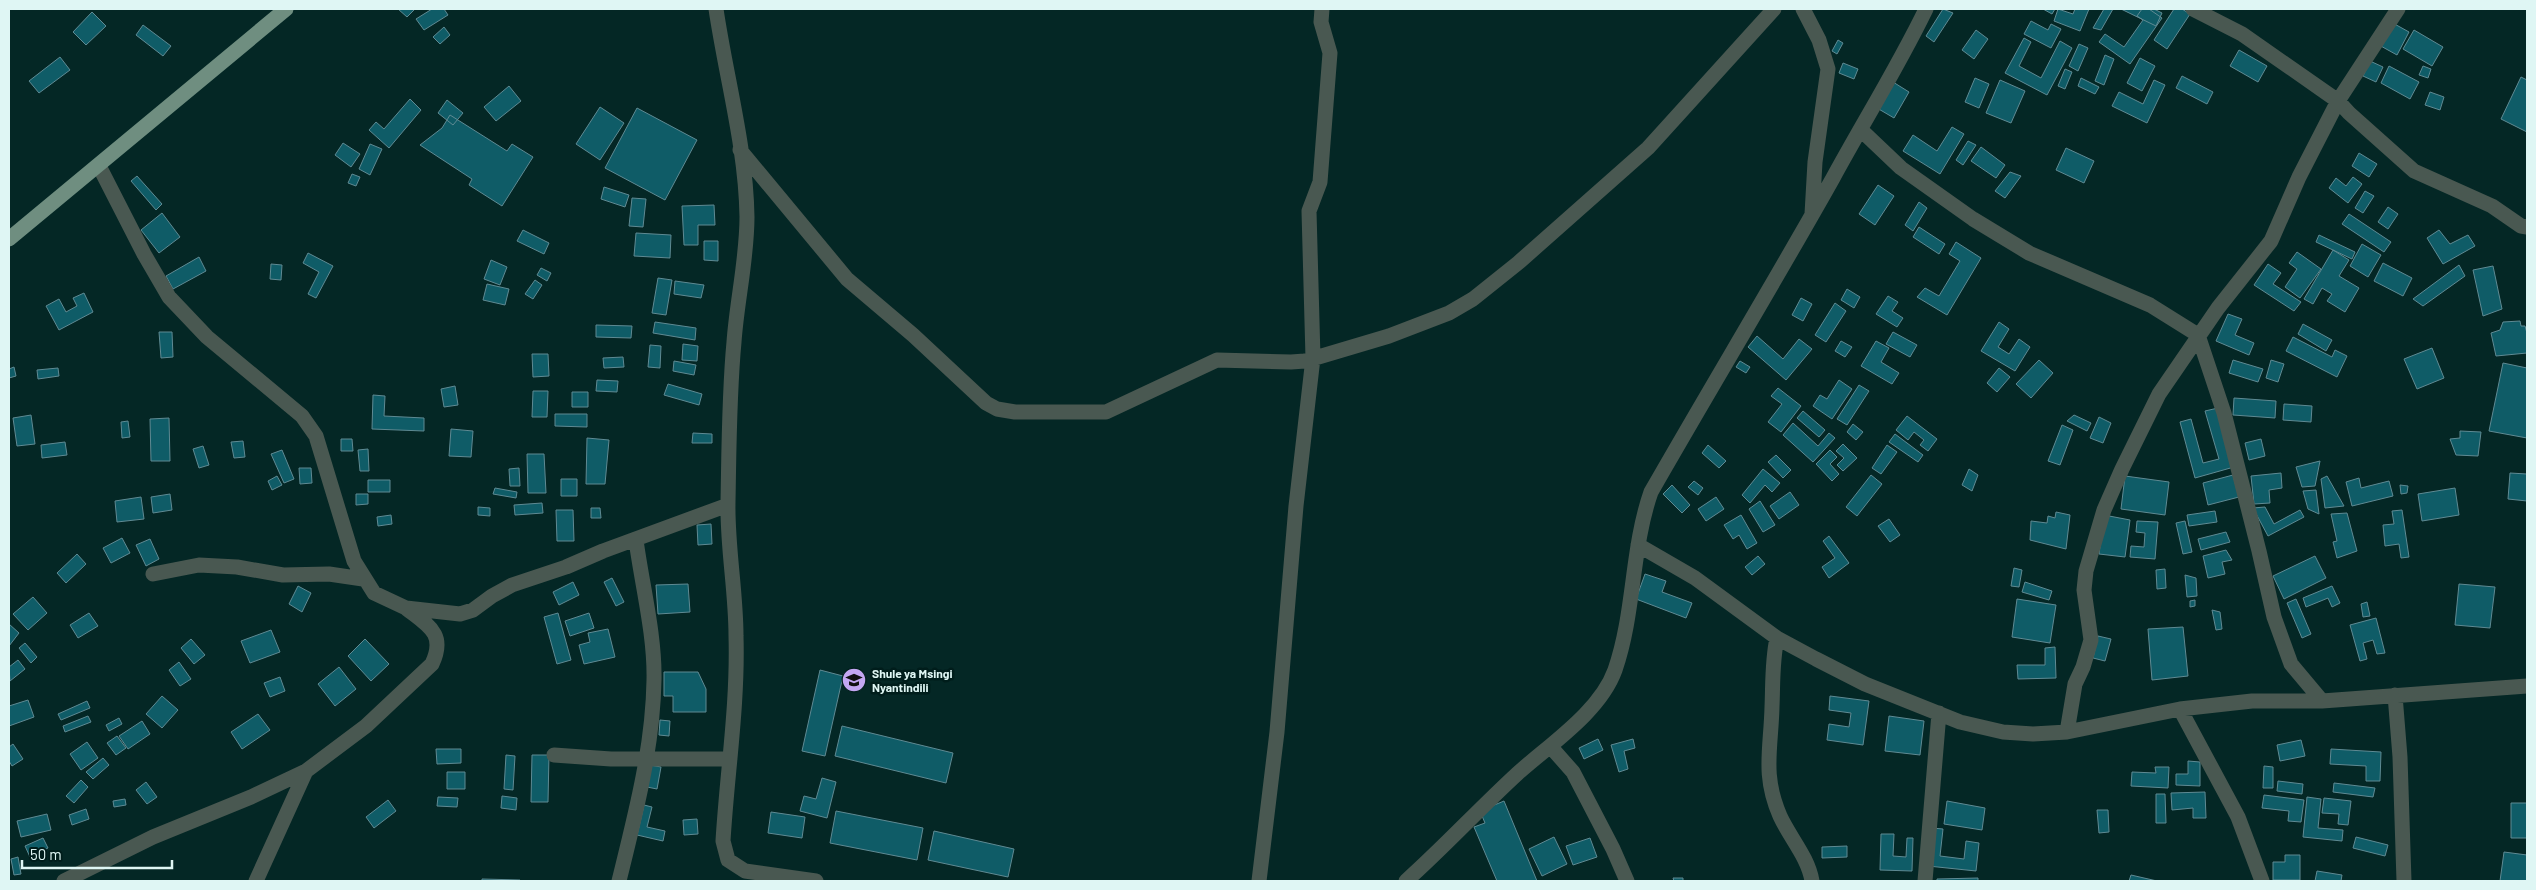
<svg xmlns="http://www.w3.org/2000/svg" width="2536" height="890" font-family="Barlow,sans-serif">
	<rect width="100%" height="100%" fill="#042725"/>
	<path fill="#0f5c67" stroke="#5f8a93" d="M398 9H415L407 17Z
		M432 9H444L448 15 424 30 416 19Z
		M1943 9 1953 13 1934 42 1926 36Z
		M2043 9H2055L2052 14Z
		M2058 9 2073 14 2075 9H2089L2080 31 2054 21Z
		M2104 9H2113L2101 30 2093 28Z
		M2121 9H2154L2162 13 2156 26Z
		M2142 9H2149L2162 18 2130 64 2099 42 2105 34 2124 47 2143 20 2137 16Z
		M2174 9H2182L2190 14 2167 49 2154 40Z
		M92 12 106 26 86 45 73 32Z
		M2031 21 2048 30 2051 24 2061 29 2051 48 2024 34Z
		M2391 22 2409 32 2397 55 2379 45Z
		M143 25 171 46 163 56 136 35Z
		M444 27 450 35 440 44 433 37Z
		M1976 30 1988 39 1974 59 1962 50Z
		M2414 30 2443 47 2432 66 2403 49Z
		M2024 38 2031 42 2019 66 2041 78 2060 41 2072 48 2047 95 2005 73Z
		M1838 40 1843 43 1837 54 1832 51Z
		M2079 44 2088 48 2078 71 2069 66Z
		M2239 50 2267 66 2258 82 2230 66Z
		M2105 55 2114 59 2104 85 2095 81Z
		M60 57 70 70 39 93 29 81Z
		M2140 58 2155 66 2142 91 2127 83Z
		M2370 61 2383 67 2376 82 2363 76Z
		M1843 63 1858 69 1854 79 1839 73Z
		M2389 66 2419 82 2410 99 2381 83Z
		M2423 66 2431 69 2428 78 2419 75Z
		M2065 69 2072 72 2065 89 2058 86Z
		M2182 76 2213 92 2207 104 2176 88Z
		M2521 77 2527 80V132L2501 119Z
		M1975 78 1989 84 1979 108 1965 102Z
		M2081 78 2099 87 2095 94 2078 86Z
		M2000 80 2025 91 2011 123 1986 113Z
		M2154 80 2165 85 2147 123 2112 106 2119 92 2143 104Z
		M1893 82 1909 92 1894 118 1877 108Z
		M509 86 521 101 496 121 484 107Z
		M2430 92 2444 97 2440 110 2425 105Z
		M410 99 421 110 389 148 369 130 376 122 384 129Z
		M447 100 463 113 453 125 438 113Z
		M600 107 624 123 600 160 576 144Z
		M637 108 697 140 665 200 605 168Z
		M450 115 507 151 512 144 533 157 502 206 469 185 472 179 420 145 442 128Z
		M1952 127 1964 134 1940 174 1903 151 1913 135 1937 151Z
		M1968 141 1976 145 1963 165 1956 160Z
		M343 143 360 154 351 167 335 155Z
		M370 144 382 149 370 175 359 169Z
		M1981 147 2005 165 1996 178 1971 161Z
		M2066 148 2094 161 2084 183 2056 170Z
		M2359 153 2377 164 2369 177 2352 166Z
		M2010 172 2021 176 2005 198 1995 191Z
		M352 174 360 177 356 186 348 183Z
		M137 176 162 204 156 210 131 181Z
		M2353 177 2362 184 2348 203 2329 188 2336 178 2346 186Z
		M1878 185 1894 196 1875 225 1859 214Z
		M604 187 629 195 625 207 601 199Z
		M2365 191 2374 196 2363 213 2355 208Z
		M632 198 646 199 643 227 629 226Z
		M1919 202 1927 208 1913 231 1905 225Z
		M714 205 715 225H698V245H684L682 206Z
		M2388 207 2398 214 2388 229 2378 222Z
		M162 213 180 237 159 253 141 230Z
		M2349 214 2391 242 2384 252 2342 224Z
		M1919 227 1945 244 1939 254 1913 237Z
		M523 230 549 243 544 254 517 241Z
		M2439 230 2450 244 2468 235 2475 246 2443 264 2427 238Z
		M636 233 671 235 670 258 634 256Z
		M2319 235 2355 252 2352 259 2316 242Z
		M704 241H718V261L704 260Z
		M1956 242 1981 258 1947 315 1917 297 1925 288 1939 296 1960 261 1949 254Z
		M2362 244 2381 255 2368 277 2350 266Z
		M2333 250 2349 260 2339 276 2359 288 2345 312 2327 301 2332 294 2322 288 2313 304 2304 299Z
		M2297 252 2321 269 2300 298 2285 287 2297 269 2289 263Z
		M308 253 333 266 316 298 308 294 319 272 303 263Z
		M199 257 206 271 173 289 166 276Z
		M491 260 507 267 500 285 484 279Z
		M2383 263 2412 278 2403 296 2374 281Z
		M271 264 282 265 281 280 270 279Z
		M2268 264 2281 273 2273 284 2301 302 2294 311 2254 285Z
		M2459 265 2465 276 2423 306 2413 299Z
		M2493 266 2502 309 2483 316 2473 270Z
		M541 268 551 273 547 281 537 275Z
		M658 278 672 280 666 315 652 313Z
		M535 280 542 285 533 299 525 294Z
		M675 281 704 285 701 298 674 294Z
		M487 284 509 289 505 305 483 300Z
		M1847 289 1860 297 1854 308 1841 300Z
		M84 293 93 312 59 330 46 306 59 299 66 312 77 306 73 298Z
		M1888 296 1898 302 1892 311 1903 318 1897 327 1876 314Z
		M1801 298 1812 304 1803 321 1792 315Z
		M1835 303 1846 311 1826 342 1815 335Z
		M2228 314 2242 319 2235 335 2254 343 2249 355 2216 341Z
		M2520 321 2521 326H2525L2527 333V353L2496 356 2491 333 2500 330 2503 322Z
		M655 322 696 328 695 340 653 333Z
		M1999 322 2009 329 1998 347 2009 354 2019 339 2030 347 2015 371 1981 351Z
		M2303 324 2332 340 2326 351 2298 334Z
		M596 325 632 326 631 338 596 337Z
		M159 332H172L173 357 161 358Z
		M1893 332 1917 345 1910 357 1886 344Z
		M1757 336 1783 359 1799 339 1812 349 1786 380 1748 347Z
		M2293 337 2332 357 2335 350 2347 356 2337 377 2286 351Z
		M1841 341 1852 347 1845 357 1835 351Z
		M1876 341 1889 348 1881 362 1899 373 1892 384 1861 366Z
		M683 344 698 346 697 361 682 360Z
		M650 345 661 346 660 368 648 367Z
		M2432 348 2444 378 2417 389 2404 359Z
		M532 354H548L549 376 533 377Z
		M623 357 624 367 604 368 603 358Z
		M2039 360 2053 373 2031 398 2016 384Z
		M2233 360 2263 369 2258 382 2229 373Z
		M2271 360 2284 364 2278 382 2266 378Z
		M674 361 696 365 694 375 673 371Z
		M1740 361 1750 367 1746 373 1736 367Z
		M2503 363 2527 368V438L2489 431Z
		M14 367 16 376 9 378V369Z
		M58 368 59 376 38 379 37 370Z
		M1999 368 2010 377 1997 392 1987 383Z
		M597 380 618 381 617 392 596 391Z
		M1839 380 1852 389 1832 419 1813 406 1820 395 1827 399Z
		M668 384 702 394 699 405 664 395Z
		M1859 385 1869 391 1847 425 1837 419Z
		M455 386 458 405 444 407 441 389Z
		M1778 388 1801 406 1781 432 1768 422 1782 404 1771 396Z
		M533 391H548L547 417H532Z
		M572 392H588V407H572Z
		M373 395 385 396 384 416 424 418V431L372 429Z
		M2234 398 2276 401 2275 418 2233 415Z
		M2284 404 2312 406 2311 422 2283 420Z
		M2218 408 2234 467 2195 478 2180 422 2191 419 2203 463 2219 459 2205 411Z
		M1803 411 1825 430 1819 437 1797 418Z
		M555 414H587V427L555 426Z
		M31 415 35 444 17 446 13 418Z
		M2074 415 2091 423 2087 431 2067 421Z
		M1907 416 1937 439 1928 451 1920 445 1924 440 1914 432 1908 440 1896 430Z
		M2099 417 2111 423 2103 443 2090 438Z
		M169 418 170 461H151L150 419Z
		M128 421 130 437 122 438 121 422Z
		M1793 423 1818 446 1829 433 1835 438 1813 462 1783 435Z
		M1853 424 1863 432 1856 440 1847 432Z
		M2062 425 2073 430 2060 465 2048 461Z
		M451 429 473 431 471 457 449 456Z
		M2460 431 2481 432 2478 456 2456 455 2450 439 2460 438Z
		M693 433 712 434V443H692Z
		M1895 434 1923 455 1918 462 1889 442Z
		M587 438 609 440 605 484H586Z
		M341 439H352L353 451H341Z
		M2261 439 2265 456 2249 460 2245 443Z
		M243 441 245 457 234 458 231 442Z
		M65 442 67 455 42 458 41 445Z
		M1843 444 1857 458 1843 471 1837 465 1844 458 1836 451Z
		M1708 445 1726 461 1719 468 1702 453Z
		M1887 445 1897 452 1881 474 1872 468Z
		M203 446 209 465 199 468 193 449Z
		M368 449 369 471H360L358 450Z
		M282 450 294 479 284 483 271 454Z
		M1830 450 1837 457 1830 464 1839 474 1832 481 1816 464Z
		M527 454H544L546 493H528Z
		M1776 455 1791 470 1783 478 1768 462Z
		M2320 461 2315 486 2302 487 2296 467Z
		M299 468H311L312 483 300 484Z
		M519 468 520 486H510L509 469Z
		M1763 469 1780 483 1772 492 1765 485 1750 503 1742 495Z
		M1969 469 1978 475 1972 491 1962 485Z
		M2281 473 2282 488 2269 490 2270 503 2254 504 2251 476Z
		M2510 473 2527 474V501L2508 499Z
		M1871 475 1882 484 1857 516 1846 507Z
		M2233 475 2239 497 2208 505 2203 483Z
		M277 476 282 485 272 490 268 481Z
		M2125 476 2169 482 2165 515 2121 509Z
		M2327 476 2344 506 2325 508 2321 479Z
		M2359 478 2361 488 2389 481 2393 496 2352 506 2346 482Z
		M561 479H577V496H561Z
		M368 480H390V492H368Z
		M1694 481 1703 488 1698 495 1688 487Z
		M1672 485 1690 505 1682 513 1663 494Z
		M2400 485 2408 486 2407 493 2401 494Z
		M495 488 517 492 516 498 493 494Z
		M2455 488 2459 515 2422 521 2418 494Z
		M2316 490 2319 514 2308 509 2303 491Z
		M1790 492 1799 505 1779 519 1770 506Z
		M170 494 172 510 153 513 151 497Z
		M356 494H368V504L356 505Z
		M141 497 144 519 117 522 115 501Z
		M1716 497 1724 509 1706 521 1698 509Z
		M1760 501 1775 525 1763 532 1749 509Z
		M542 503 543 513 515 515 514 505Z
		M478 507 490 508V516L478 515Z
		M2265 507 2274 524 2300 510 2304 517 2268 536 2253 508Z
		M591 508H600L601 518H591Z
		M556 510H573L574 541H557Z
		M2402 510 2409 557 2401 558 2399 544 2385 546 2383 525 2394 524 2392 511Z
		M2215 511 2217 522 2189 526 2187 515Z
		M2056 512 2070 515 2066 549 2030 540 2031 521 2047 523 2048 516 2055 518Z
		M2347 513 2357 551 2337 558 2333 542 2337 541 2331 514Z
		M391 515 392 524 378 526 377 517Z
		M1741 515 1757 543 1747 549 1739 535 1733 539 1724 525Z
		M2104 515 2130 520 2125 557 2099 554Z
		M1889 519 1900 535 1890 542 1878 526Z
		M2137 521 2158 522 2155 559 2130 557 2131 546 2144 547 2145 533 2136 532Z
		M2185 521 2192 552 2183 554 2176 523Z
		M711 524 712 544 698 545 697 525Z
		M2226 532 2230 542 2201 550 2198 539Z
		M1829 536 1849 563 1829 578 1822 567 1835 558 1823 541Z
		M122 538 130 553 111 563 103 548Z
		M150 539 159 559 146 566 136 545Z
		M2226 550 2232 560 2222 562 2225 574 2208 578 2203 556Z
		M77 554 86 564 66 583 57 573Z
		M1758 556 1765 564 1752 575 1745 567Z
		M2315 556 2326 578 2284 599 2273 576Z
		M2014 568 2022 570 2019 587 2011 586Z
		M2165 569 2166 588 2157 589 2156 570Z
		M1645 574 1666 581 1662 592 1692 603 1686 618 1636 599Z
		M2185 575 2196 578 2197 596 2187 597Z
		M612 578 624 602 616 606 604 582Z
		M573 582 579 595 559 605 553 592Z
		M2025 582 2052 591 2049 600 2022 592Z
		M688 584 690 612 658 614 656 585Z
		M2459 584 2495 587 2490 628 2455 625Z
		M298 586 311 593 302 612 289 604Z
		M2332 586 2340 603 2332 607 2328 598 2306 607 2303 598Z
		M33 597 47 613 28 630 13 614Z
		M2017 599 2056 605 2050 643 2012 637Z
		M2296 599 2311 634 2302 638 2287 603Z
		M2195 600V606L2190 607V601Z
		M2367 602 2370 616 2363 617 2361 604Z
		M2212 610 2220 612 2222 629 2216 630Z
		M89 613 98 626 78 638 70 625Z
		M558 613 571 660 557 664 544 617Z
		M589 613 594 628 570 636 565 621Z
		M2376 618 2385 653 2377 654 2373 640 2363 643 2367 659 2360 661 2350 625Z
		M9 624 19 633 9 646Z
		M2183 627 2188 676 2152 680 2148 629Z
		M608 629 615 657 584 664 579 645 590 642 588 633Z
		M271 630 280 652 250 663 241 641Z
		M2098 636 2111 639 2105 661 2093 658Z
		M191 639 205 655 194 664 181 648Z
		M365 639 389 664 371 681 348 656Z
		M25 643 37 657 31 663 19 648Z
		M2055 647 2056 678 2018 679 2017 665H2045V648Z
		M18 660 25 669 10 681 9 667Z
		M179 662 191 679 180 686 169 670Z
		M339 667 356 689 335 706 318 684Z
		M820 670 843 676 825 756 802 751Z
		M664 672H698L706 689V712H673V696H664Z
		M280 677 285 691 270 697 264 683Z
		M162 696 178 710 162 728 146 714Z
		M1830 696 1869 701 1863 745 1827 740 1829 724 1849 727 1851 713 1829 710Z
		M28 700 34 717 9 726V706Z
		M87 701 90 708 61 720 58 714Z
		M258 714 270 730 242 749 231 732Z
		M88 716 91 722 65 732 63 726Z
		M1889 716 1924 721 1920 755 1885 751Z
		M119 718 122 724 109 731 106 725Z
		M660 720 670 721 669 736 659 735Z
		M142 721 150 734 128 749 119 736Z
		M842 726 953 753 946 783 835 756Z
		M117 736 126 748 116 755 107 743Z
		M1598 739 1603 750 1584 759 1579 748Z
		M1633 739 1635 748 1624 751 1628 769 1619 772 1611 745Z
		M2301 740 2305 756 2280 761 2277 745Z
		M87 742 98 758 81 770 70 754Z
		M13 744 23 759 12 766 9 761V747Z
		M436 749H461V763L437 764Z
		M2331 749 2381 752 2380 781H2366V766L2330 764Z
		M506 755 515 756 513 790 504 789Z
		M532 755H549L548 802H531Z
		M103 758 109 765 93 779 86 772Z
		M2188 761 2200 762V786L2176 785V774H2188Z
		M650 765 661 767 657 789 647 787Z
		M2264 766 2273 767V788H2263Z
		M2155 767H2169L2168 788 2131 786 2132 772 2156 773Z
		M447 772H465V789H447Z
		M822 778 836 782 827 818 800 811 804 796 816 799Z
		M81 780 88 787 74 803 66 796Z
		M2278 781 2303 784 2302 794 2277 791Z
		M146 782 157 797 147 804 136 790Z
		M2334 783 2375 788 2373 797 2333 792Z
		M2205 792 2206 818H2193V808L2172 810 2171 793Z
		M2156 794H2165L2166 823H2156Z
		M2264 795 2304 800 2301 822 2288 821 2289 811 2262 808Z
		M502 796 517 798 516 810 501 808Z
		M438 797 458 798 457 807 437 806Z
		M2307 797 2321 799 2318 828 2343 830 2342 841 2303 837Z
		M2324 798 2351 801 2348 825 2338 824 2339 814 2322 813Z
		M125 799 126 805 114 807 113 801Z
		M388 800 396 811 374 828 366 817Z
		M1504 801 1537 881H1497L1474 827 1485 823 1480 811Z
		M1947 801 1985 808 1982 830 1944 824Z
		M2511 803H2527V838H2511Z
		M644 805 652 807 647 827 665 831 663 841 637 835Z
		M86 809 89 819 72 825 69 815Z
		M2097 810H2108L2109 832 2099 833Z
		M836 811 923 828 917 860 830 843Z
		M771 812 805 817 802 838 768 833Z
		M47 814 51 830 21 837 17 821Z
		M697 819 698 834 684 835 683 820Z
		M1932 828 1943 829 1940 856 1964 859 1966 841 1979 843 1976 871 1928 866Z
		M934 831 1014 849 1008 877 928 860Z
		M1881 834H1894L1893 856 1906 857 1907 838H1913L1912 871 1880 870Z
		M1554 837 1567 864 1542 876 1529 849Z
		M2356 837 2388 845 2385 856 2353 848Z
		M43 838 48 848 30 857 25 846Z
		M1590 838 1597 857 1573 865 1566 846Z
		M1847 846V857L1822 858V847Z
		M2504 852 2527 855V881H2500Z
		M2285 855H2300V880H2273V862H2285Z
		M18 857 21 874 14 875 11 859Z
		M2317 871 2342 875 2341 881H2315Z
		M2131 875 2157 881H2129Z
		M1673 878H1683V881H1674Z
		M1978 878V881H1937V879Z
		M482 879 520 880V881H482Z"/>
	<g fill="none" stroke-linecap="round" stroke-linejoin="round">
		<path stroke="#495851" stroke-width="15" d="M716 9C726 77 746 147 747 217 747 259 737 300 734 342 729 395 729 449 728 502 727 546 736 591 736 636 738 705 727 773 723 841L728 860 745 871 816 881
			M1803 9 1819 40 1828 69 1815 162 1812 214
			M2193 9 2242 34 2338 101 2349 113 2414 171 2492 206 2521 226 2527 227
			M1861 130 1901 168 1973 219 2029 253 2150 305 2198 335 2224 413 2259 551 2274 617 2291 664 2322 701
			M740 150 847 279 913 335 986 403 997 409 1015 412H1106L1217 360 1291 362 1305 361 1389 336 1449 313 1473 299 1518 263 1648 148 1774 9
			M99 166 144 254 169 297 207 337 302 416 316 436 354 561 374 593 406 608 460 614 473 610 492 596 512 585 566 567 603 551 728 505
			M1638 545 1695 578 1777 638 1816 659 1865 684 1960 722 2003 732 2033 734 2067 732 2180 709 2252 701H2322L2527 686
			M153 574 199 565 237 567 283 575 329 574 363 579
			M1777 638C1772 661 1773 683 1772 707 1771 749 1762 775 1780 816 1790 838 1808 857 1812 881
			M2395 695 2400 757 2404 881
			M2180 709 2238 817 2262 881
			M2067 732 2075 684 2083 667 2091 640 2084 590 2086 571 2104 510 2122 469 2159 394 2218 308 2271 241 2299 177 2338 101 2398 9
			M1550 746 1573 772 1613 849 1627 881
			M554 755 611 759H730
			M64 881 153 837 251 797 306 771 366 726 432 664C446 634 429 626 407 609
			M256 881 306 771
			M619 881C635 816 653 748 654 680 655 635 642 585 636 540
			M1259 881 1277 732 1296 506 1313 358 1309 211 1320 182 1330 53 1321 22 1322 9
			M1406 881C1444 847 1479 809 1517 774 1549 745 1600 712 1615 670 1635 612 1631 549 1651 492 1711 387 1774 283 1833 178 1864 121 1898 67 1926 9
			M1925 881 1939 713"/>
		<path stroke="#6f8e80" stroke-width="15" d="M9 239 286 9"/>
	</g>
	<defs>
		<g id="school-disc" transform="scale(1.25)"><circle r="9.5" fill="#c3a7f2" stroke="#001d1b"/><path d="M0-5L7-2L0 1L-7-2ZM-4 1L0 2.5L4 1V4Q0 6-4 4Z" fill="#111"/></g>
	</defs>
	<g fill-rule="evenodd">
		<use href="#school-disc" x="854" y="680"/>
	</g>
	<g text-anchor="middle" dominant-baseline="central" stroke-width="5" stroke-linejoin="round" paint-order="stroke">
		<g font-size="12" font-weight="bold" fill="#dff6f4" stroke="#001d1b" text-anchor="start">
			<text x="872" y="673">Shule ya Msingi<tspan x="872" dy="14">Nyantindili</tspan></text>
		</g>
	</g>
	<rect width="2536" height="890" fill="none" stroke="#dff6f4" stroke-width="20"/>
	<path d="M22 860v8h150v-8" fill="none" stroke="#dff6f4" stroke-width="2.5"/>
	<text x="30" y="860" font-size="15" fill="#dff6f4" stroke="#001d1b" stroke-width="4" paint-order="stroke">50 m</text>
</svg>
